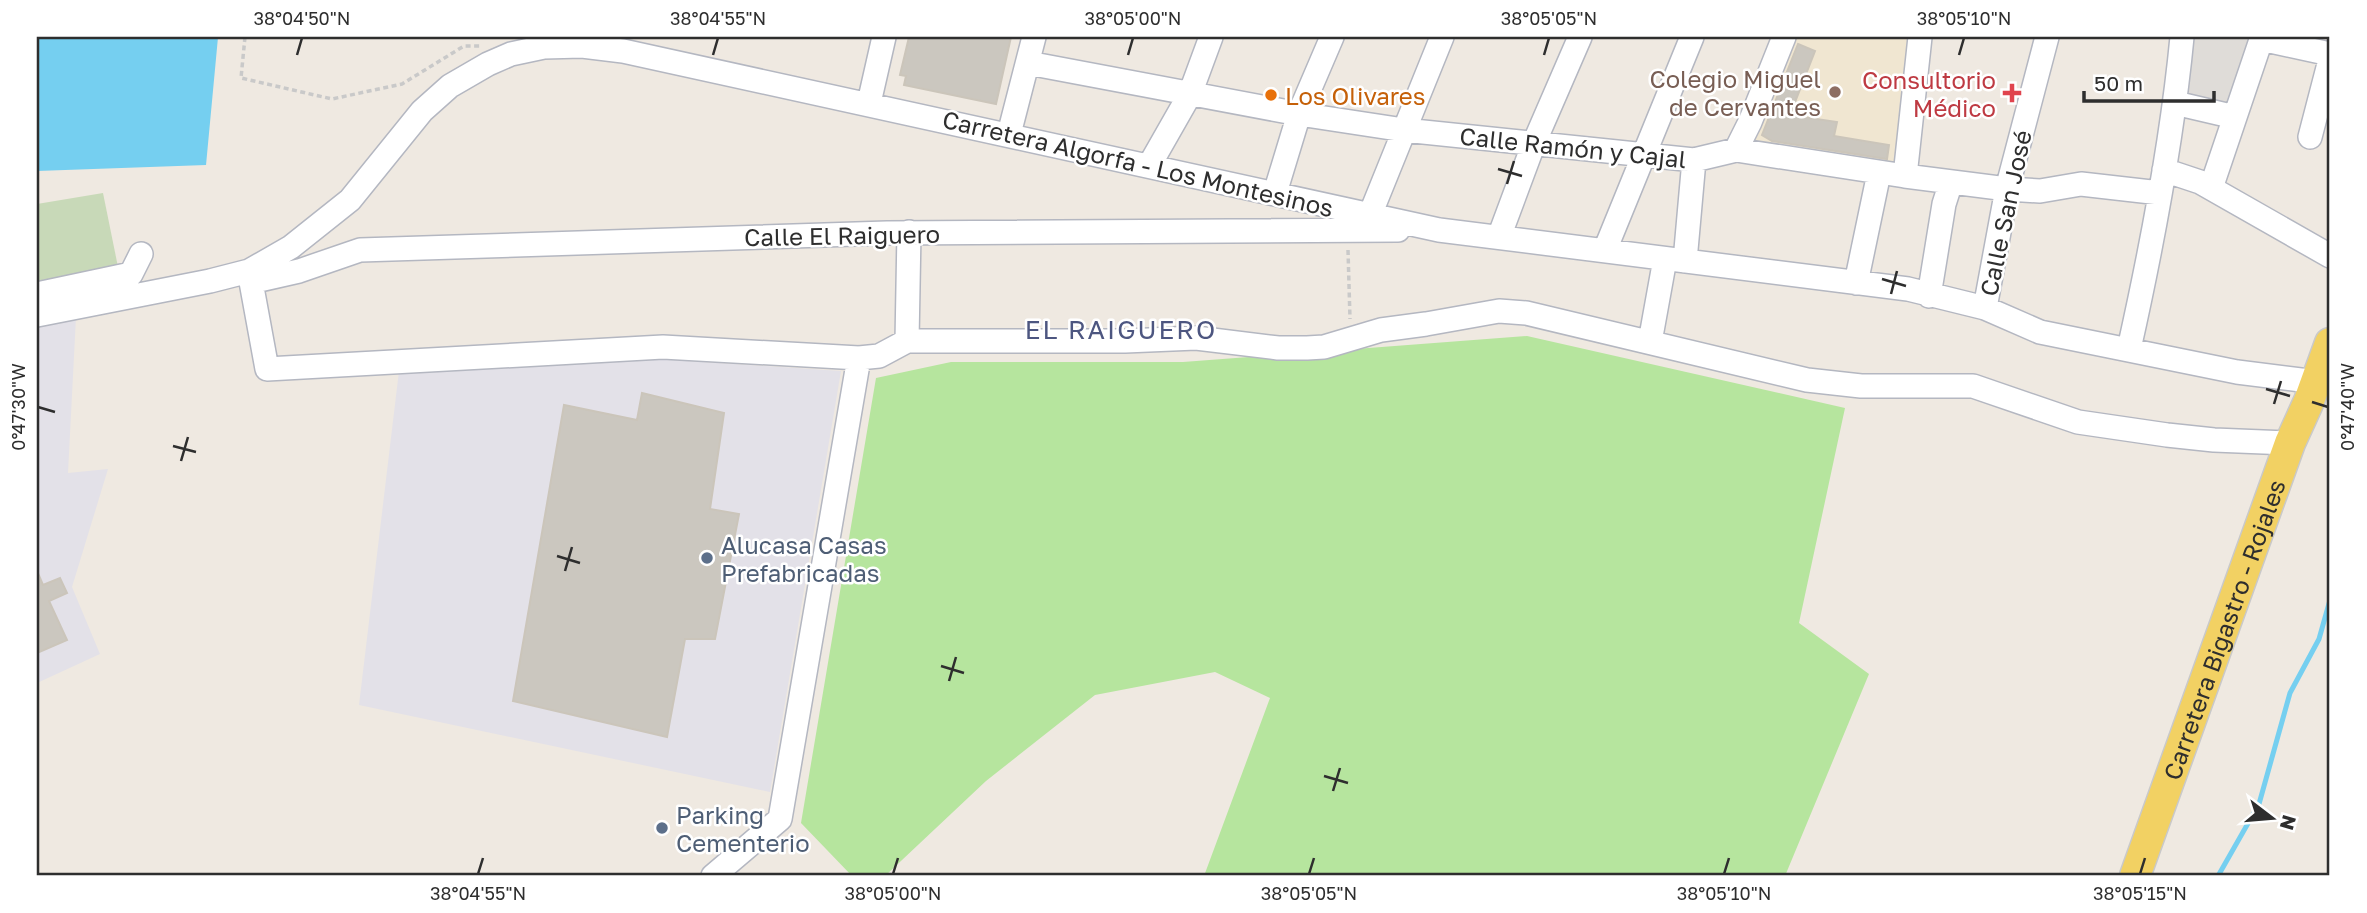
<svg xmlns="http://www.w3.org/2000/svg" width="2367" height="913" font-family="'Golos Text',sans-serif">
	<rect width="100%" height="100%" fill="#efe9e1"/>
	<path fill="#e3e1e8" d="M76 317 68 473 108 469 72 587 100 654 37 683V326Z
		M657 359 841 371 770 792 359 705 399 371Z"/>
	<path fill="#f0e6d1" d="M1788 37H1907L1901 169 1744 147Z"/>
	<path fill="#b6e59e" d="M1527 336 1845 408 1799 623 1869 674 1785 876H1204L1270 698 1215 672 1095 695 986 781 885 876H852L801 823 876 378 951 362H1183Z"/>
	<path fill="#c8d9b8" d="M103 193 118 267 37 281V204Z"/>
	<path fill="#dfdcd8" d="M2182 37H2262L2235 117 2175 103Z"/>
	<path fill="#75cff0" d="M37 37H218L206 165 37 171Z"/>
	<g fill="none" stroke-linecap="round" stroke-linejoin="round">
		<path stroke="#75cff0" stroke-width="5" d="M2218 876 2259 804 2290 693 2319 639 2330 600"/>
	</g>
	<path fill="#cbc7bf" stroke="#cbc5ba" stroke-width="2" d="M909 37H1011L996 104 904 85 906 76 900 75Z
		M1798 44 1815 51 1790 115 1837 122 1834 136 1889 145 1887 159 1772 141 1762 135Z
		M642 393 724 413 710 509 739 514 715 639H685L667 737 513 701 564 405 637 420Z
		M37 571 43 585 60 578 67 593 49 601 67 640 37 653Z"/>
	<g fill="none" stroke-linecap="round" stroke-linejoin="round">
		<g stroke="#b4b7c1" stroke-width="26">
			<path id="minor" d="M2261 39 2330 54
				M1028 63 1299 114 1404 130 1694 160 1736 150 1905 176 2007 189 2040 191 2081 184 2160 193
				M869 103 884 37
				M2175 103 2235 117
				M1009 134 1034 37
				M2310 137 2330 60
				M1736 150 1750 122 1784 37
				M1149 166 1190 94 1211 37
				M2164 170 2200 182 2330 256
				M1905 176 1920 37
				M2211 188 2262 37
				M1275 193 1299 114 1332 37
				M1370 215 1442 37
				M1499 237 1534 143 1580 37
				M1605 250 1692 37
				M1685 261 1694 160
				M249 271 267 369 663 347 859 358 879 356 907 341H1125L1196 338 1278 348H1307L1324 347 1381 330 1426 324 1499 311 1526 313 1807 380 1861 386H1973L2078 422 2167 435 2214 440 2290 443
				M251 282 299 271 360 250 887 233 1398 230
				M1856 283 1879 173
				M37 294 131 274 141 254
				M1929 296 1944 204 1951 182
				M1985 308 2007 189 2047 37
				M37 315 210 281 249 271 291 247 350 200 422 111 450 86 488 64 511 54 544 47 582 46 623 51 1439 230 1908 289 1985 308 2040 332 2237 372 2317 382
				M907 341 909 232
				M1650 342 1665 259
				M2129 349C2152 246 2172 142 2182 37
				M713 876 780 819 859 358"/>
		</g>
		<g stroke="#c9c9c9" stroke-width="33">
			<g id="major">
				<path id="s1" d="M2135 876 2290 443 2309 401 2330 343"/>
			</g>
		</g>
		<path stroke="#c9c9c9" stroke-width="3.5" stroke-dasharray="5 3.5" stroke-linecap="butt" d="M245 37 241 78 332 99 402 84 464 46H480
			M1348 250 1350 319"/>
		<use href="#minor" stroke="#fff" stroke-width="23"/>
		<use href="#major" stroke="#f2d163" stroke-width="30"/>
	</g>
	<path fill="none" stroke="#2e2e2e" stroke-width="2.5" d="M297 55 302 38M713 55 718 38M1128 55 1133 38M1544 55 1549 38M1959 55 1964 38M1498 169 1522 176M1507 184 1514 161M1882 279 1906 286M1891 294 1897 271M2266 389 2290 396M2312 402 2328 407M2274 404 2281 381M38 407 55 412M173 446 196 452M181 461 188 437M557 556 580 563M565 571 572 547M941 666 964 673M949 681 956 657M1324 776 1348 783M1333 791 1340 768M478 874 483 858M893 874 898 858M1309 874 1314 858M1724 874 1729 858M2140 874 2145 858"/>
	<circle fill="#8d6e63" stroke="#fff" stroke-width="2.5" cx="1835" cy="92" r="7"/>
	<path fill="#e0444e" stroke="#fff" stroke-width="2.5" d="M2008.5 82.5h7v7h7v7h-7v7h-7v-7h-7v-7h7z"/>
	<circle fill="#e8710a" stroke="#fff" stroke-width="2.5" cx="1271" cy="95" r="7"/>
	<g fill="#5c6f8a" stroke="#fff" stroke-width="2.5">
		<circle cx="707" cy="558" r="7"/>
		<circle cx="662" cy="828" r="7"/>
	</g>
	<g text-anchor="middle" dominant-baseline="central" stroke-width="5" stroke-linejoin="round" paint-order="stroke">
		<g font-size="24" fill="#785e54" stroke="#fff" text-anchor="end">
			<text x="1821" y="78">Colegio Miguel<tspan x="1821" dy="28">de Cervantes</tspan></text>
		</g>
		<g font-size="24" fill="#be3a42" stroke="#fff" text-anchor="end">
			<text x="1996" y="79">Consultorio<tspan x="1996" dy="28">Médico</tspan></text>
		</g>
		<g font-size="24" fill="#c56008" stroke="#fff" text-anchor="start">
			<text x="1285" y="95">Los Olivares</text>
		</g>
		<g font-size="24" fill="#2e2e2e" stroke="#fff">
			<text transform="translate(1573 147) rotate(6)">Calle Ramón y Cajal</text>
			<text transform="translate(1138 163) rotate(13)">Carretera Algorfa - Los Montesinos</text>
			<text transform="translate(2005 213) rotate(-78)">Calle San José</text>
			<text transform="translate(842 235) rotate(-1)">Calle El Raiguero</text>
			<text stroke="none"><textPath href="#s1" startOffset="262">Carretera Bigastro - Rojales</textPath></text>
		</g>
		<g font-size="24" fill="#4e5e75" stroke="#fff" text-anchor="start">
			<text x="721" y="544">Alucasa Casas<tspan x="721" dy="28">Prefabricadas</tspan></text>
			<text x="676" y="814">Parking<tspan x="676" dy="28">Cementerio</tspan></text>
		</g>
		<g font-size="26" letter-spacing="2" fill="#4d5680" stroke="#fff">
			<text x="1121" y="329">EL RAIGUERO</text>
		</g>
	</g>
	<rect width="2367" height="913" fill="none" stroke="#ffffff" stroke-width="77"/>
	<g transform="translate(2272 818) rotate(106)" stroke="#ffffff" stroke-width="5" paint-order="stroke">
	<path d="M0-5L12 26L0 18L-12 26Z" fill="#2e2e2e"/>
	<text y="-10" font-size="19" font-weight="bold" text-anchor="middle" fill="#2e2e2e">N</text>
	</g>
	<path d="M2084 91v10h130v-10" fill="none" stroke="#2e2e2e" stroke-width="3.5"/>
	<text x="2094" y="91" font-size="21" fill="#2e2e2e" stroke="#ffffff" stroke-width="5" paint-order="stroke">50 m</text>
	<rect x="38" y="38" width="2290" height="836" fill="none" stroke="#2e2e2e" stroke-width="2.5"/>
	<g font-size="18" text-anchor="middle" fill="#2e2e2e">
		<text x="302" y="25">38°04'50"N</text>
		<text x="718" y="25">38°04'55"N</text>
		<text x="1133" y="25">38°05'00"N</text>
		<text x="1549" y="25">38°05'05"N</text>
		<text x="1964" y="25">38°05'10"N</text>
		<text transform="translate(2348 407) rotate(-90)" y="6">0°47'40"W</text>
		<text transform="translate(19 407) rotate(-90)" y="6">0°47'30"W</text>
		<text x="478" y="900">38°04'55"N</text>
		<text x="893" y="900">38°05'00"N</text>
		<text x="1309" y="900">38°05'05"N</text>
		<text x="1724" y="900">38°05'10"N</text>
		<text x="2140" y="900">38°05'15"N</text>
	</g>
</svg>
